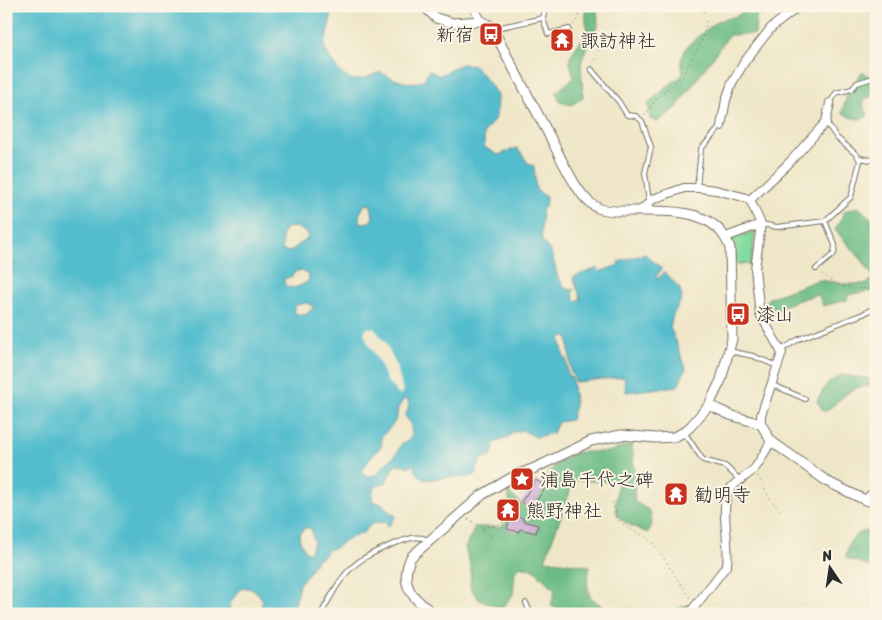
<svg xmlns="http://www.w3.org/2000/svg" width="882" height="620" font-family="Sriracha,'Klee One',sans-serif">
	<rect width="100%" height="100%" fill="#fcf5e5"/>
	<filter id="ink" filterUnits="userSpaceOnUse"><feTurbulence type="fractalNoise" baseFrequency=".02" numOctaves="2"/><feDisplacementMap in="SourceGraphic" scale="10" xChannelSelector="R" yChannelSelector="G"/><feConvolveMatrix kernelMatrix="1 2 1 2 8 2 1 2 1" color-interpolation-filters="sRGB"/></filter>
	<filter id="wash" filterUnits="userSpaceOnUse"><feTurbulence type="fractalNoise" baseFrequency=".0096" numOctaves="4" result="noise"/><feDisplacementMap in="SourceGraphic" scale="20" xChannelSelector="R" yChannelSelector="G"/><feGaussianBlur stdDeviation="1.12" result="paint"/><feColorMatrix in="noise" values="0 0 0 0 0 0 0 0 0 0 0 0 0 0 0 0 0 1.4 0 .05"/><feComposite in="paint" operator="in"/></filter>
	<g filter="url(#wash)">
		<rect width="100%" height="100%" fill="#efe6c7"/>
		<path fill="#85dca0" stroke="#588466" d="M755 231 751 264H737L733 239Z"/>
		<path fill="#6cbc86" stroke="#4c7458" d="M583 6H597L598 26 588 43 581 63 583 98 571 105 560 102 556 92 574 78 570 63V56L587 32 585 7Z
			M750 6H770L756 17 755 34 729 35 676 108 657 122 650 119 648 103 683 74 681 59 688 45 717 21 737 16Z
			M862 72 876 81V96L865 98 863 105 868 114 866 117C856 121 850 118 842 112L849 89Z
			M858 207 876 223V294L869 291 848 295 847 300 823 306 818 294 787 304 776 312 771 313 766 311 765 303 769 298 818 280 847 284H868L873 276 862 260 835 230 845 211Z
			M841 375 866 378 876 381V387C851 381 842 401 824 412L817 401 827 384Z
			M632 444 635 480 634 501 650 511C652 521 654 525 647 533 613 517 613 520 618 482L574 480 545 560 590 566 587 583 590 597 603 607 670 612 687 605 706 614H569L551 606 555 590 534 570 520 566 515 572 513 595 502 608 479 600 470 587 471 568 465 548 475 527H501L503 526 513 511 507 492 529 510 543 481 557 463 578 452H608Z
			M876 527V574L871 567 846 558C849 535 856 534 876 527Z"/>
		<path fill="#52bdce" stroke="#3e747c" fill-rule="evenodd" d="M6 6H328L333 9 324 47C332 60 341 84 361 79 367 78 373 75 380 72 394 79 406 86 423 81L429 70 439 76 461 64 474 65 490 84 497 95 496 117 484 133V147L498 155 517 148 529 164 534 166 536 190 546 197 545 207 541 211 542 218 541 232 542 241 551 252 558 278 566 289 575 290 572 291 575 301 581 299 573 277 598 268 599 272 619 265 618 262 645 254 662 269 656 276 657 279 665 272 680 289 682 298 673 315 670 327 686 368 678 386 626 392 624 377 575 382 574 376 571 374 568 336 560 337 564 358H566L568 376 572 377 575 405 571 420 558 422 553 433 536 437 522 430 511 433 510 436 494 443 492 455 481 459 475 475 468 477H448L424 480 416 472 413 463 410 467 400 464 393 467 386 483C374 486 370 489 373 502L383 504 388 511 396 516 389 526 384 522 371 524 363 533 345 540 337 547 327 550 323 556 316 560 306 577 299 584 294 611 291 614H264L261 604 263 601C258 591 252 587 242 588 235 596 228 602 229 614H6ZM365 204 371 205 373 217 370 222 361 223 359 215ZM296 227 307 233 308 238 289 252 282 250V234L286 228ZM296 271H302L309 276V280C302 286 292 291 285 285L284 279 292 276ZM307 303 313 306V309L308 311 306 315 297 314 294 312 295 305ZM404 399 408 400C409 406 409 411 404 415L410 422 412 435 408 441 402 443 396 455 384 465 377 475 364 476 362 471 368 461 382 445 381 437 394 423 397 416 398 408ZM305 528H311L314 542 310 552H306L300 541 299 534Z"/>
		<path fill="#efe6c7" d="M367 328H374L385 342 397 367 403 392 399 395 387 381 381 366 367 341 364 333Z"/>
		<g id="blocks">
			<path fill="#c9a1d4" d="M536 480 546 487 531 508 521 502Z
				M511 515 523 518V521L538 525 536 533 520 529 519 532 507 529Z"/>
		</g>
	</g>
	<g filter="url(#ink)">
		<use href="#blocks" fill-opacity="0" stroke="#706c62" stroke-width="1"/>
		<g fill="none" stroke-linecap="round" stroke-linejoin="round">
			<g stroke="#706c62" stroke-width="6">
				<path id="service" d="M546 6 543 18 548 34 569 29
					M492 29 543 18
					M591 69 619 102 627 115 636 116 642 121 651 147 645 173 649 201
					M830 103 836 93 852 89 857 83 876 77
					M859 158 871 160 876 157
					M697 188 701 149 721 126
					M761 224 777 227 825 221
					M816 269 834 254 835 245 825 221 851 197 860 161 857 155 837 138 826 122
					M781 350 799 339 863 314 876 307
					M729 351 753 356 777 366
					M771 384 805 399
					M684 432 703 460 725 466 740 480
					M526 603 531 614
					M321 614C345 570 351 560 399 542 408 539 420 534 429 541"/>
			</g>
			<g stroke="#706c62" stroke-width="10">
				<path id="minor" d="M473 6 481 21
					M721 126 726 100 732 83 745 61 771 28 799 6
					M750 200 788 164 826 122 830 103
					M640 211 653 199 684 188H699L716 190 743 197 750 200 761 224 755 269 760 314 782 353 761 415V424
					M726 237 761 224
					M865 500 876 490
					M689 614 727 565C730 544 721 511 727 495 731 483 747 477 755 468 761 460 766 450 771 441"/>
			</g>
			<g stroke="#706c62" stroke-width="11">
				<path id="tertiary" d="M424 6 436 18 453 23 481 21 489 25 495 33C512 66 530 100 548 133 558 152 567 173 579 190 584 198 590 204 598 208 608 212 618 211 628 211 665 212 715 205 730 248L732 339 721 380 709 405 690 427 684 432 674 437 656 438 621 435 591 441 535 468 514 476 482 495 411 557C398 586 413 598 434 614
					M709 405 730 415 761 424 771 441 828 482 865 500 876 503"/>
			</g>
			<path stroke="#706c62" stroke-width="1" stroke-dasharray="1 4" stroke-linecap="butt" d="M582 6C590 21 589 32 602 42L593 64
				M573 25 578 18 580 6
				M645 116 657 98 682 77 703 38 706 25 703 6
				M822 274C838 286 852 293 872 286L876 287
				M872 302 876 298
				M758 476 769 497 782 513
				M612 502 618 519 625 526 646 537 656 547 691 599
				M468 519 483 528 484 533 492 538
				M483 528 504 522 508 504 531 480"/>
			<use href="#service" stroke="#fff" stroke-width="4"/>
			<use href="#minor" stroke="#fff" stroke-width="8"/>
			<use href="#tertiary" stroke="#fff" stroke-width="9"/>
		</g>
	</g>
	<defs>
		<g id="bus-square" transform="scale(1.25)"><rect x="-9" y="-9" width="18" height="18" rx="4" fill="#c8321e" stroke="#fcf5e5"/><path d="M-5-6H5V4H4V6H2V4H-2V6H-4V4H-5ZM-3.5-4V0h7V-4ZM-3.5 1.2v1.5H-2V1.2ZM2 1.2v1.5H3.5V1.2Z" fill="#fff"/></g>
		<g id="temple-square" transform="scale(1.25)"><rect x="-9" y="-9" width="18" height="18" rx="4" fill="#c8321e" stroke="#fcf5e5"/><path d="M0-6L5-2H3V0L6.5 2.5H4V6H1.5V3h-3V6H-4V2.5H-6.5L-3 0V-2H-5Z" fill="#fff"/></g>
		<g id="sight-square" transform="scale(1.25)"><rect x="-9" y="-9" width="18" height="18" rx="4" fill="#c8321e" stroke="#fcf5e5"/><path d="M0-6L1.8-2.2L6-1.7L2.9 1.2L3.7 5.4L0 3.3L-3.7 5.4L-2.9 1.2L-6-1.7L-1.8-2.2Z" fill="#fff"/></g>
	</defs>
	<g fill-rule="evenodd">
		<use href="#bus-square" x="491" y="34"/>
		<use href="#temple-square" x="562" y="40"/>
		<use href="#bus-square" x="738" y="314"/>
		<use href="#sight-square" x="522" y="479"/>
		<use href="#temple-square" x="676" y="494"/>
		<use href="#temple-square" x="508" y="510"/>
	</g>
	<g text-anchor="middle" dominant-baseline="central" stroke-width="4" stroke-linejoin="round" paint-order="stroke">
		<g font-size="19" fill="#2b2b2b" stroke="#fcf5e5" text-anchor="start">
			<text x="474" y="34" text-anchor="end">新宿</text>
			<text x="580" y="40">諏訪神社</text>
			<text x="756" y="314">漆山</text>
			<text x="540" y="479">浦島千代之碑</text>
			<text x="694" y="494">勧明寺</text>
			<text x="526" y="510">熊野神社</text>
		</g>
	</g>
	<rect width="882" height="620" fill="none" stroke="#fcf5e5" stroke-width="25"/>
	<g transform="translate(830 568) rotate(347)" stroke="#fcf5e5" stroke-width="4" paint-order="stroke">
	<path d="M0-4L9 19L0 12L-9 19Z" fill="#2b2b2b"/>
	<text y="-8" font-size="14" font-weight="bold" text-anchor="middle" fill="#2b2b2b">N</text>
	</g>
</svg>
